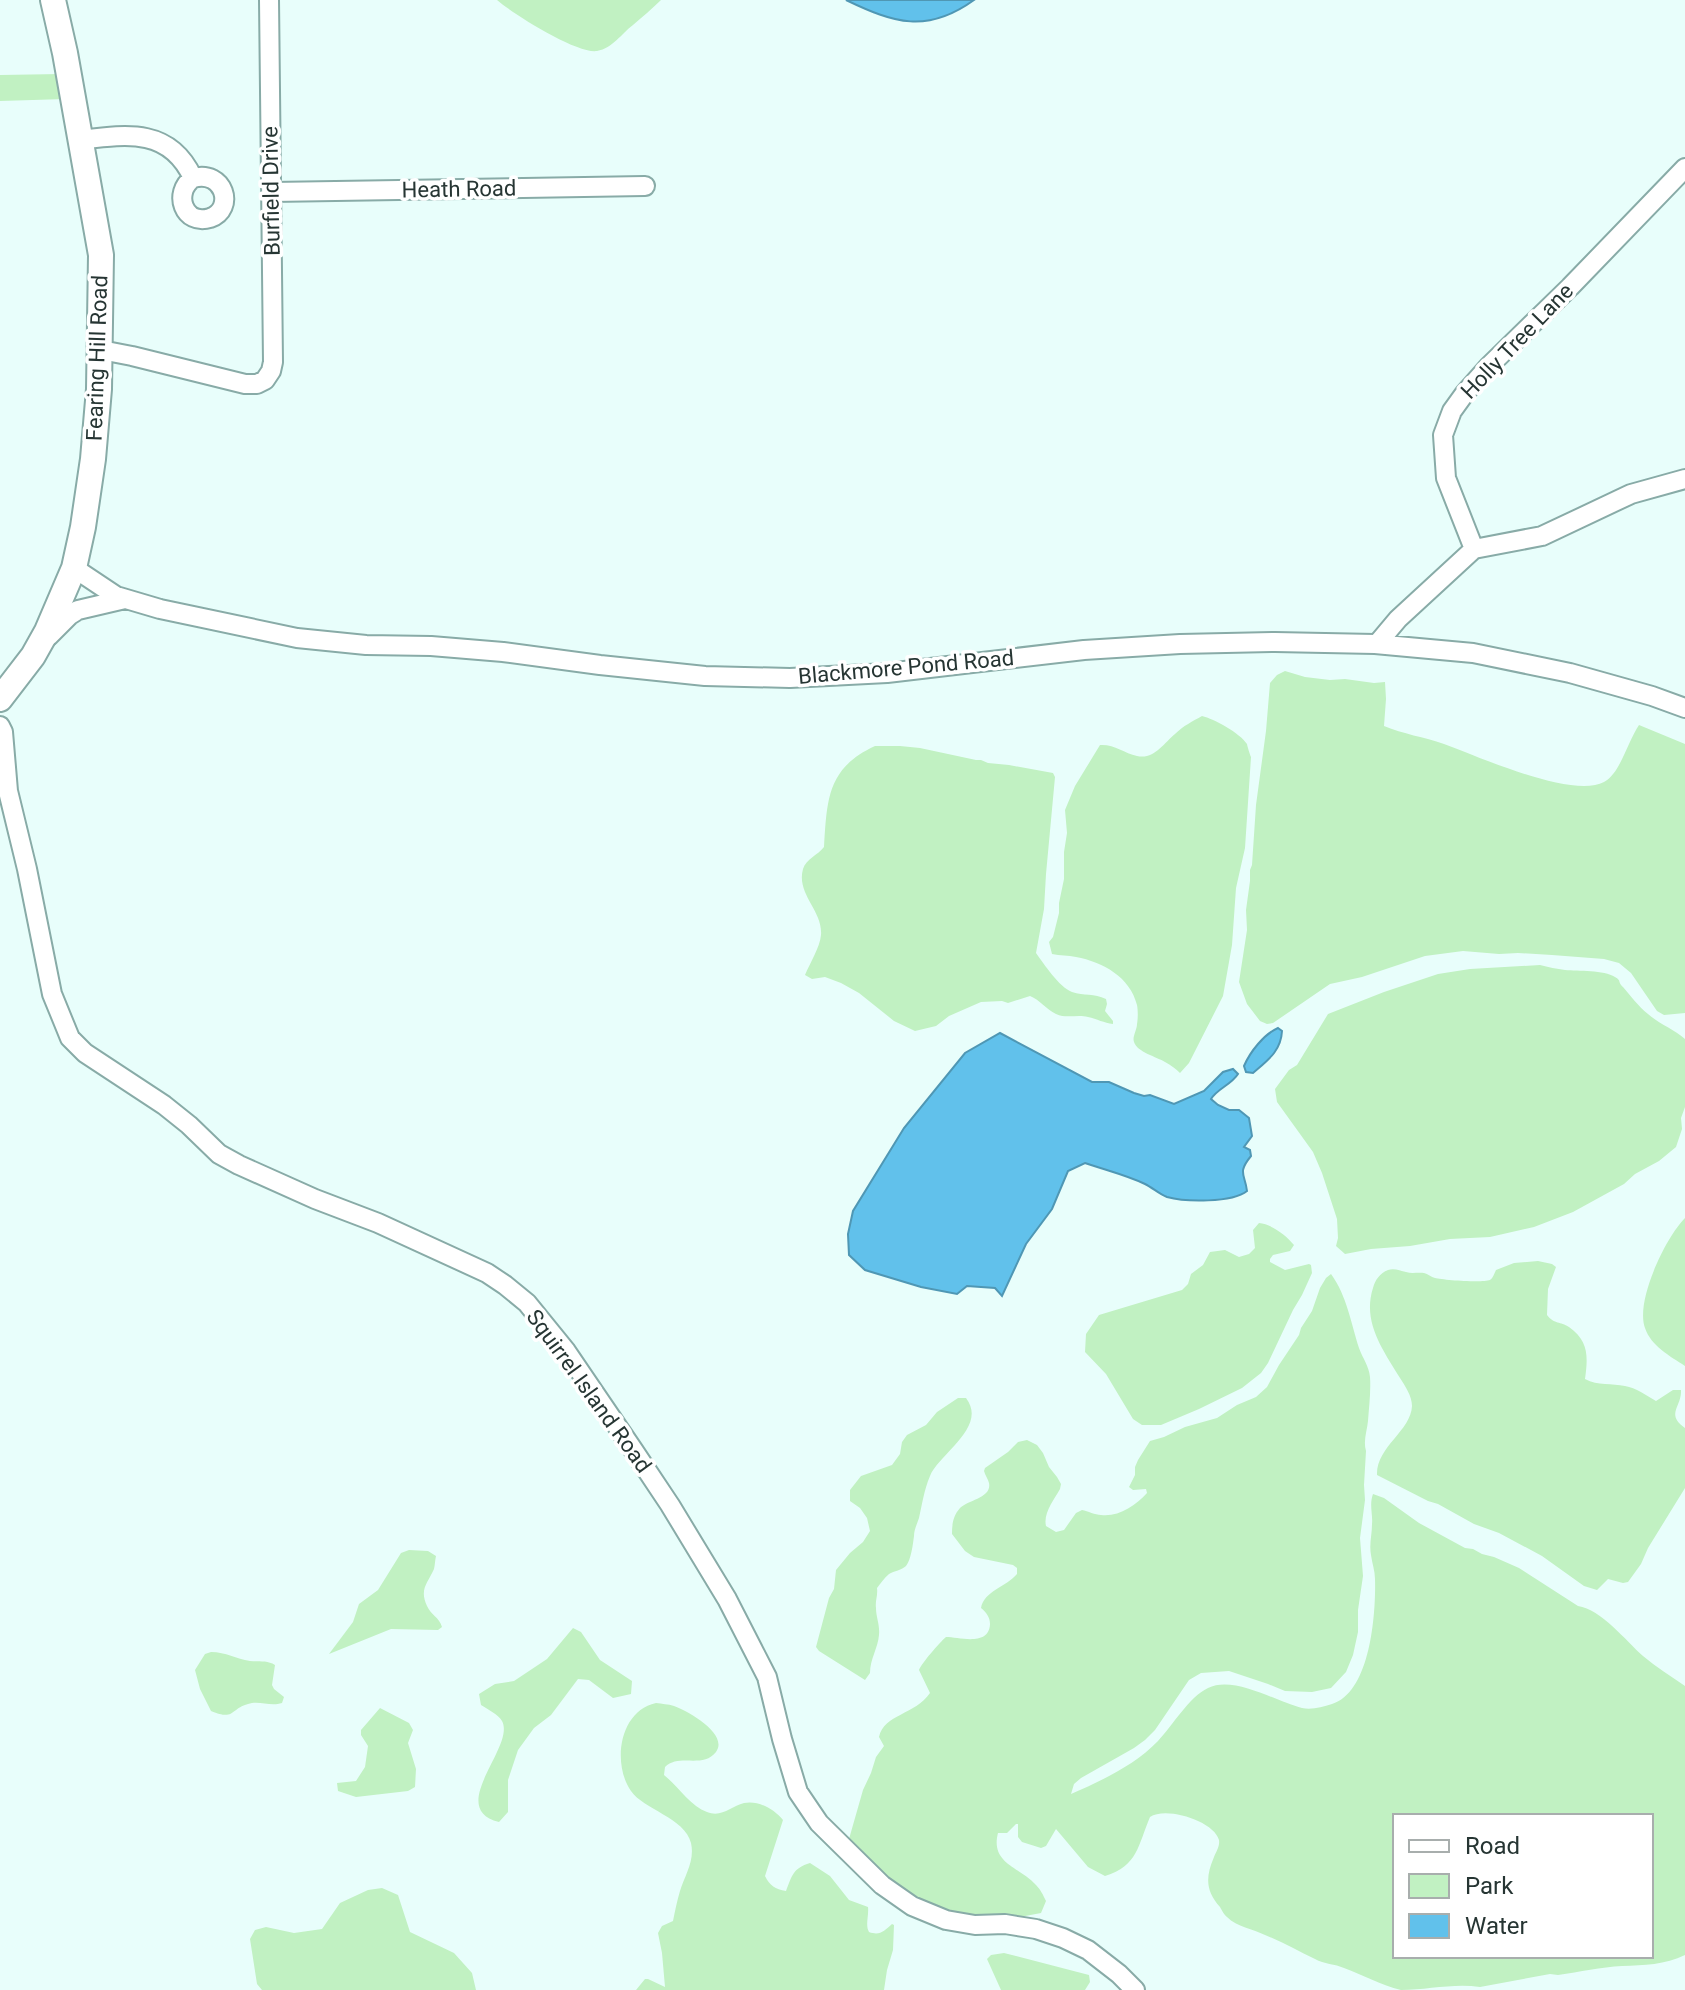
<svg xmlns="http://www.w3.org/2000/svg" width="1685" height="1990" font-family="Roboto,sans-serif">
	<rect width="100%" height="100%" fill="#e8fefb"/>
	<path fill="#c1f1c2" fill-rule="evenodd" d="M497 0H661C652 9 642 17 633 25 621 34 613 48 597 51 577 54 513 14 497 0Z
		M61 74 66 99 0 101V75Z
		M1285 671 1305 677 1330 680 1345 679 1374 683 1385 682 1386 699 1384 726C1403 734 1424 737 1444 744 1477 756 1572 799 1604 782 1620 774 1628 741 1639 725L1685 744V1013L1664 1015 1657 1011 1631 973 1619 963 1604 959 1552 955 1518 953 1499 954 1463 951 1425 956 1362 977 1330 984 1273 1023 1267 1024 1260 1021 1247 1004 1239 982 1247 930 1246 910 1250 881V870L1252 865 1256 805 1266 731 1270 683 1277 675Z
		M1202 716C1214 719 1240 733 1247 744 1247 745 1250 755 1251 757L1245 848 1236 888 1232 945 1223 996 1189 1063 1180 1073C1176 1069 1171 1065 1165 1062 1157 1057 1137 1052 1134 1042 1132 1037 1137 1030 1137 1024 1138 1019 1138 1010 1137 1005 1130 977 1103 962 1076 957 1068 955 1060 956 1052 954L1049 942 1053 937 1059 913V903L1064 879V852L1067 833 1065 810 1075 786 1100 745C1114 744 1124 753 1137 756 1154 760 1164 743 1175 734 1183 726 1193 721 1202 716Z
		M875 746H900L920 748 976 760H981L988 763 1009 765 1053 773 1055 777 1046 874 1044 909 1036 953C1044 964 1059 987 1072 992 1084 996 1094 993 1106 999L1107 1004 1105 1011 1113 1021V1024C1104 1023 1097 1019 1088 1017 1077 1014 1067 1019 1056 1014 1046 1009 1040 1000 1030 996L1008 1003 1002 1001 981 1002 949 1016 936 1026 915 1031 894 1021 859 993 841 983 825 977 812 979 805 975C810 963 820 947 821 935 823 911 796 894 803 869 806 859 818 855 824 847 827 800 827 768 875 746Z
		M1540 965C1548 967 1557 969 1565 970 1578 971 1604 970 1615 977 1622 981 1617 981 1623 987 1631 996 1638 1006 1648 1014 1659 1024 1674 1029 1685 1039V1107L1681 1118 1682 1129 1676 1147 1659 1161 1635 1174 1624 1184 1573 1212 1534 1227 1490 1237 1450 1239 1410 1246 1371 1249 1345 1254 1336 1246 1338 1238 1337 1219 1322 1173 1313 1152 1277 1102 1275 1089 1289 1070 1297 1065 1328 1014 1384 992 1438 974 1470 969Z
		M1685 1218V1366C1670 1356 1651 1346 1645 1328 1635 1301 1666 1237 1685 1218Z
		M1259 1223C1271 1224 1286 1235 1294 1245L1290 1251 1273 1255 1270 1259V1262L1285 1270 1309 1264 1311 1265 1312 1273 1302 1295 1293 1310 1268 1363 1261 1373 1242 1388 1199 1409 1161 1425H1142L1133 1419 1106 1374 1085 1352 1086 1334 1099 1315 1182 1290 1188 1284 1191 1274 1203 1265 1210 1252 1225 1250 1239 1257 1249 1254 1255 1248 1253 1230Z
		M1538 1261 1552 1264 1556 1267 1548 1289 1547 1315C1555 1325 1560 1321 1569 1327 1589 1341 1588 1357 1585 1379 1598 1386 1612 1383 1625 1386 1636 1388 1646 1395 1656 1401L1673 1390H1681C1682 1407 1665 1414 1685 1428V1488L1648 1548 1641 1564 1628 1582 1623 1583 1608 1579 1597 1590 1584 1586 1542 1556 1499 1533 1474 1524 1438 1504 1428 1501 1377 1475C1376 1447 1411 1431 1412 1406 1412 1396 1405 1386 1400 1378 1383 1350 1362 1322 1373 1288 1375 1280 1380 1273 1388 1270 1395 1268 1400 1271 1406 1272 1412 1274 1418 1272 1424 1273 1428 1274 1431 1277 1435 1278 1443 1280 1482 1283 1490 1280 1493 1278 1494 1274 1496 1270L1514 1263Z
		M1331 1274C1347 1296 1351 1323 1359 1348 1363 1359 1369 1366 1370 1377 1371 1391 1369 1407 1368 1421 1367 1431 1363 1441 1366 1451L1364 1485 1365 1500 1360 1538 1363 1576 1358 1610V1632L1353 1655 1346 1672 1331 1688 1312 1692 1285 1691 1268 1684 1229 1671 1201 1673 1189 1680 1155 1730 1145 1740 1134 1748 1081 1778 1074 1784 1071 1794C1101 1781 1135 1765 1158 1741 1173 1725 1189 1697 1208 1688 1234 1675 1277 1702 1302 1708 1312 1710 1322 1707 1332 1704 1371 1692 1376 1612 1375 1579 1375 1571 1372 1563 1371 1555 1369 1544 1372 1535 1372 1524 1373 1514 1369 1505 1373 1494L1384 1498 1419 1523 1465 1548 1473 1549 1482 1554 1494 1557 1519 1568 1578 1606C1601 1609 1626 1641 1643 1656 1656 1667 1671 1676 1685 1686V1955C1665 1965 1644 1965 1622 1966 1601 1967 1580 1972 1558 1975L1550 1974 1480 1987C1454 1983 1427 1990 1401 1990 1381 1985 1363 1975 1344 1968 1335 1964 1324 1964 1315 1959 1298 1951 1283 1942 1265 1935 1253 1929 1237 1927 1227 1917 1225 1916 1221 1909 1220 1907 1206 1891 1205 1878 1214 1857 1216 1852 1220 1846 1219 1840 1214 1821 1166 1806 1150 1817 1138 1845 1138 1866 1105 1876L1088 1867 1056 1829 1046 1846 1041 1848 1022 1842 1018 1837V1824H1016L1007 1833H998C990 1864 1020 1867 1036 1885 1041 1890 1043 1895 1046 1901L1041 1913 1020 1917H967L923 1904 877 1871 852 1849 849 1839 863 1790 871 1773 876 1757 884 1746 879 1737C884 1714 915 1715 930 1693L919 1670C922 1663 939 1643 946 1637 959 1637 989 1647 990 1624 990 1617 986 1612 981 1608 984 1591 1006 1587 1017 1574V1568L1013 1565 974 1557 965 1551 952 1534C952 1524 953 1516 960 1508 968 1500 992 1498 989 1483 988 1479 985 1475 984 1471L985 1468 1008 1452 1018 1442 1027 1440 1037 1445 1043 1453 1049 1467 1057 1477 1061 1484 1060 1489C1054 1500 1043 1513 1046 1526L1056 1532 1064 1530 1076 1513 1082 1510C1088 1511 1095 1515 1101 1515 1119 1517 1135 1506 1147 1493L1146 1489 1133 1490 1129 1487 1135 1475V1467L1138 1460 1150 1441 1164 1437 1185 1427 1217 1418 1237 1405 1256 1397 1267 1387 1279 1365 1299 1335 1301 1328 1312 1311 1320 1288 1326 1278ZM1395 1816H1651V1956H1395Z
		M958 1398H966C988 1427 940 1453 930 1476 924 1490 922 1505 919 1518 917 1524 914 1530 914 1536 913 1544 911 1560 906 1566 902 1570 894 1571 889 1574 884 1578 881 1583 877 1588 878 1596 875 1601 876 1608 876 1617 880 1625 879 1635 878 1648 870 1659 870 1673L865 1680 819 1651 816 1647 829 1598 834 1589 836 1570 850 1553 863 1542 870 1531 867 1518 860 1508 850 1501V1490L861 1476 892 1465 900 1454 902 1442 907 1435 926 1425 937 1412Z
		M409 1550 428 1551 436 1556C435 1560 435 1565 434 1569 428 1583 419 1589 427 1606 431 1615 439 1617 442 1627L438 1630 391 1629 329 1654 353 1622 359 1604 378 1590 401 1553Z
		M573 1628 581 1632 600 1660 632 1681 631 1694 613 1698 589 1680 578 1679 551 1715 534 1728 518 1750 508 1780V1812L499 1822C445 1808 516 1747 502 1721 499 1715 487 1709 481 1705L479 1694 495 1684 514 1681 547 1659Z
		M211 1652C226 1652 236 1659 250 1661 259 1662 267 1660 275 1665L272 1685 274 1689 284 1697 282 1703C270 1707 259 1700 248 1704 230 1709 235 1721 211 1711L200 1689 195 1670 205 1654Z
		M656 1703C662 1704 668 1704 674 1706 688 1711 729 1734 716 1752 703 1769 679 1753 665 1767L664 1775C678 1786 690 1806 707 1812 722 1818 731 1806 744 1803 758 1800 774 1809 783 1820L765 1876C770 1886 775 1889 786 1891 792 1876 793 1868 810 1863L830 1876 849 1900 868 1907C869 1916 865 1925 869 1932 880 1936 884 1931 892 1924L894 1925 893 1950 887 1970 884 1990H636L645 1979H648L665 1987 662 1953 658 1933 662 1926 673 1921C675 1911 677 1901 680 1891 685 1875 695 1861 691 1843 685 1818 643 1809 631 1791 612 1764 619 1711 656 1703Z
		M380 1708 409 1723 413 1730 408 1743 416 1769 415 1787 408 1791 356 1797 338 1791 337 1783 356 1781 365 1767 368 1746 361 1735V1730Z
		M382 1888 398 1895 410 1932 454 1953 472 1973 476 1990H262L257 1984 250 1939 255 1930 266 1927 294 1933 322 1929 340 1903 368 1890Z
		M1004 1953 1089 1975 1090 1982 1085 1990H1001L987 1959 991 1955Z"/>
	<path fill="#61c1eb" stroke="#4f97b4" stroke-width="2" d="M846 0H974C927 34 894 23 846 0Z
		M1278 1028 1282 1031C1281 1051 1268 1060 1253 1073L1246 1072 1244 1066C1250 1052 1264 1034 1278 1028Z
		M1000 1033 1092 1082H1109L1134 1093 1144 1096 1150 1095 1174 1104 1204 1091 1223 1072 1233 1069 1238 1074C1231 1085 1218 1088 1211 1099L1218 1105 1229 1110H1239L1249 1118 1252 1136 1244 1147 1250 1150 1251 1156C1237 1173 1245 1174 1247 1191 1232 1203 1185 1202 1167 1197 1159 1194 1153 1188 1145 1184 1126 1175 1105 1170 1085 1163L1068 1171 1052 1209 1026 1244 1002 1296 995 1288 967 1286 957 1294 921 1287 865 1270 849 1255 848 1234 853 1211 904 1128 965 1053Z"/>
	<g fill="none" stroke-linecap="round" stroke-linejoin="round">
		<g stroke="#88aba7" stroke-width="22">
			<path id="minor" d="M81 140C128 134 170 128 193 178 224 169 236 209 210 218 184 226 172 193 193 178
				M272 192 645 186
				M101 350 132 356 245 384H257L265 380 271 371 273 362 269 0
				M1474 549 1446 478 1443 435 1452 411 1465 393 1489 366 1570 287 1685 168
				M74 568 116 596 160 609 297 638 366 645 431 646 503 652 600 665 705 676 790 678 887 673 1084 650 1180 644 1275 642 1375 644 1473 653 1570 673 1652 696 1685 708
				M49 636 70 615 78 610 125 599
				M1377 644 1398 619 1474 549 1542 536 1631 494 1685 479
				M0 726 3 732 8 791 27 869 52 994 70 1038 85 1053 164 1105 189 1125 219 1154 239 1165 315 1199 378 1223 487 1273 505 1285 527 1303 566 1351 634 1451 670 1505 727 1599 767 1677 782 1739 798 1792 819 1823 882 1885 912 1906 946 1920 975 1925 1005 1924 1036 1929 1063 1938 1088 1950 1119 1974 1135 1990"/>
		</g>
		<g stroke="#88aba7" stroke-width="28">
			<path id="major" d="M0 699 33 656 47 631 74 568 83 527 93 459 99 389 101 255 65 53 53 0"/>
		</g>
		<use href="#minor" stroke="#fff" stroke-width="18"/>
		<use href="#major" stroke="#fff" stroke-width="24"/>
	</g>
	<g text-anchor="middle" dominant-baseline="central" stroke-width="7" stroke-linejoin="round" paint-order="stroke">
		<g font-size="22" fill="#263533" stroke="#fff">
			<text transform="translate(459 189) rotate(-1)">Heath Road</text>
			<text transform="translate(271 191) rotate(-91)">Burfield Drive</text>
			<text transform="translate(1517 341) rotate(-46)">Holly Tree Lane</text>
			<text transform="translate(97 358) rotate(-88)">Fearing Hill Road</text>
			<text transform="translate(906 667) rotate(-5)">Blackmore Pond Road</text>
			<text transform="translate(589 1391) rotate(54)">Squirrel Island Road</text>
		</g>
	</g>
	<rect x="1393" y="1814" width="260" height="144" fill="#ffffff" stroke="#a8aead" stroke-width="2"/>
	<rect x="1409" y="1840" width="40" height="12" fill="#ffffff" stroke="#a8aead" stroke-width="2"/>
	<text x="1465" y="1854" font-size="24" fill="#263533">Road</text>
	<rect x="1409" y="1874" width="40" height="24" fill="#c1f1c2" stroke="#a8aead" stroke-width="2"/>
	<text x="1465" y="1894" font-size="24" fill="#263533">Park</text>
	<rect x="1409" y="1914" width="40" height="24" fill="#61c1eb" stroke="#a8aead" stroke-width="2"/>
	<text x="1465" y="1934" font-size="24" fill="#263533">Water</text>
</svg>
